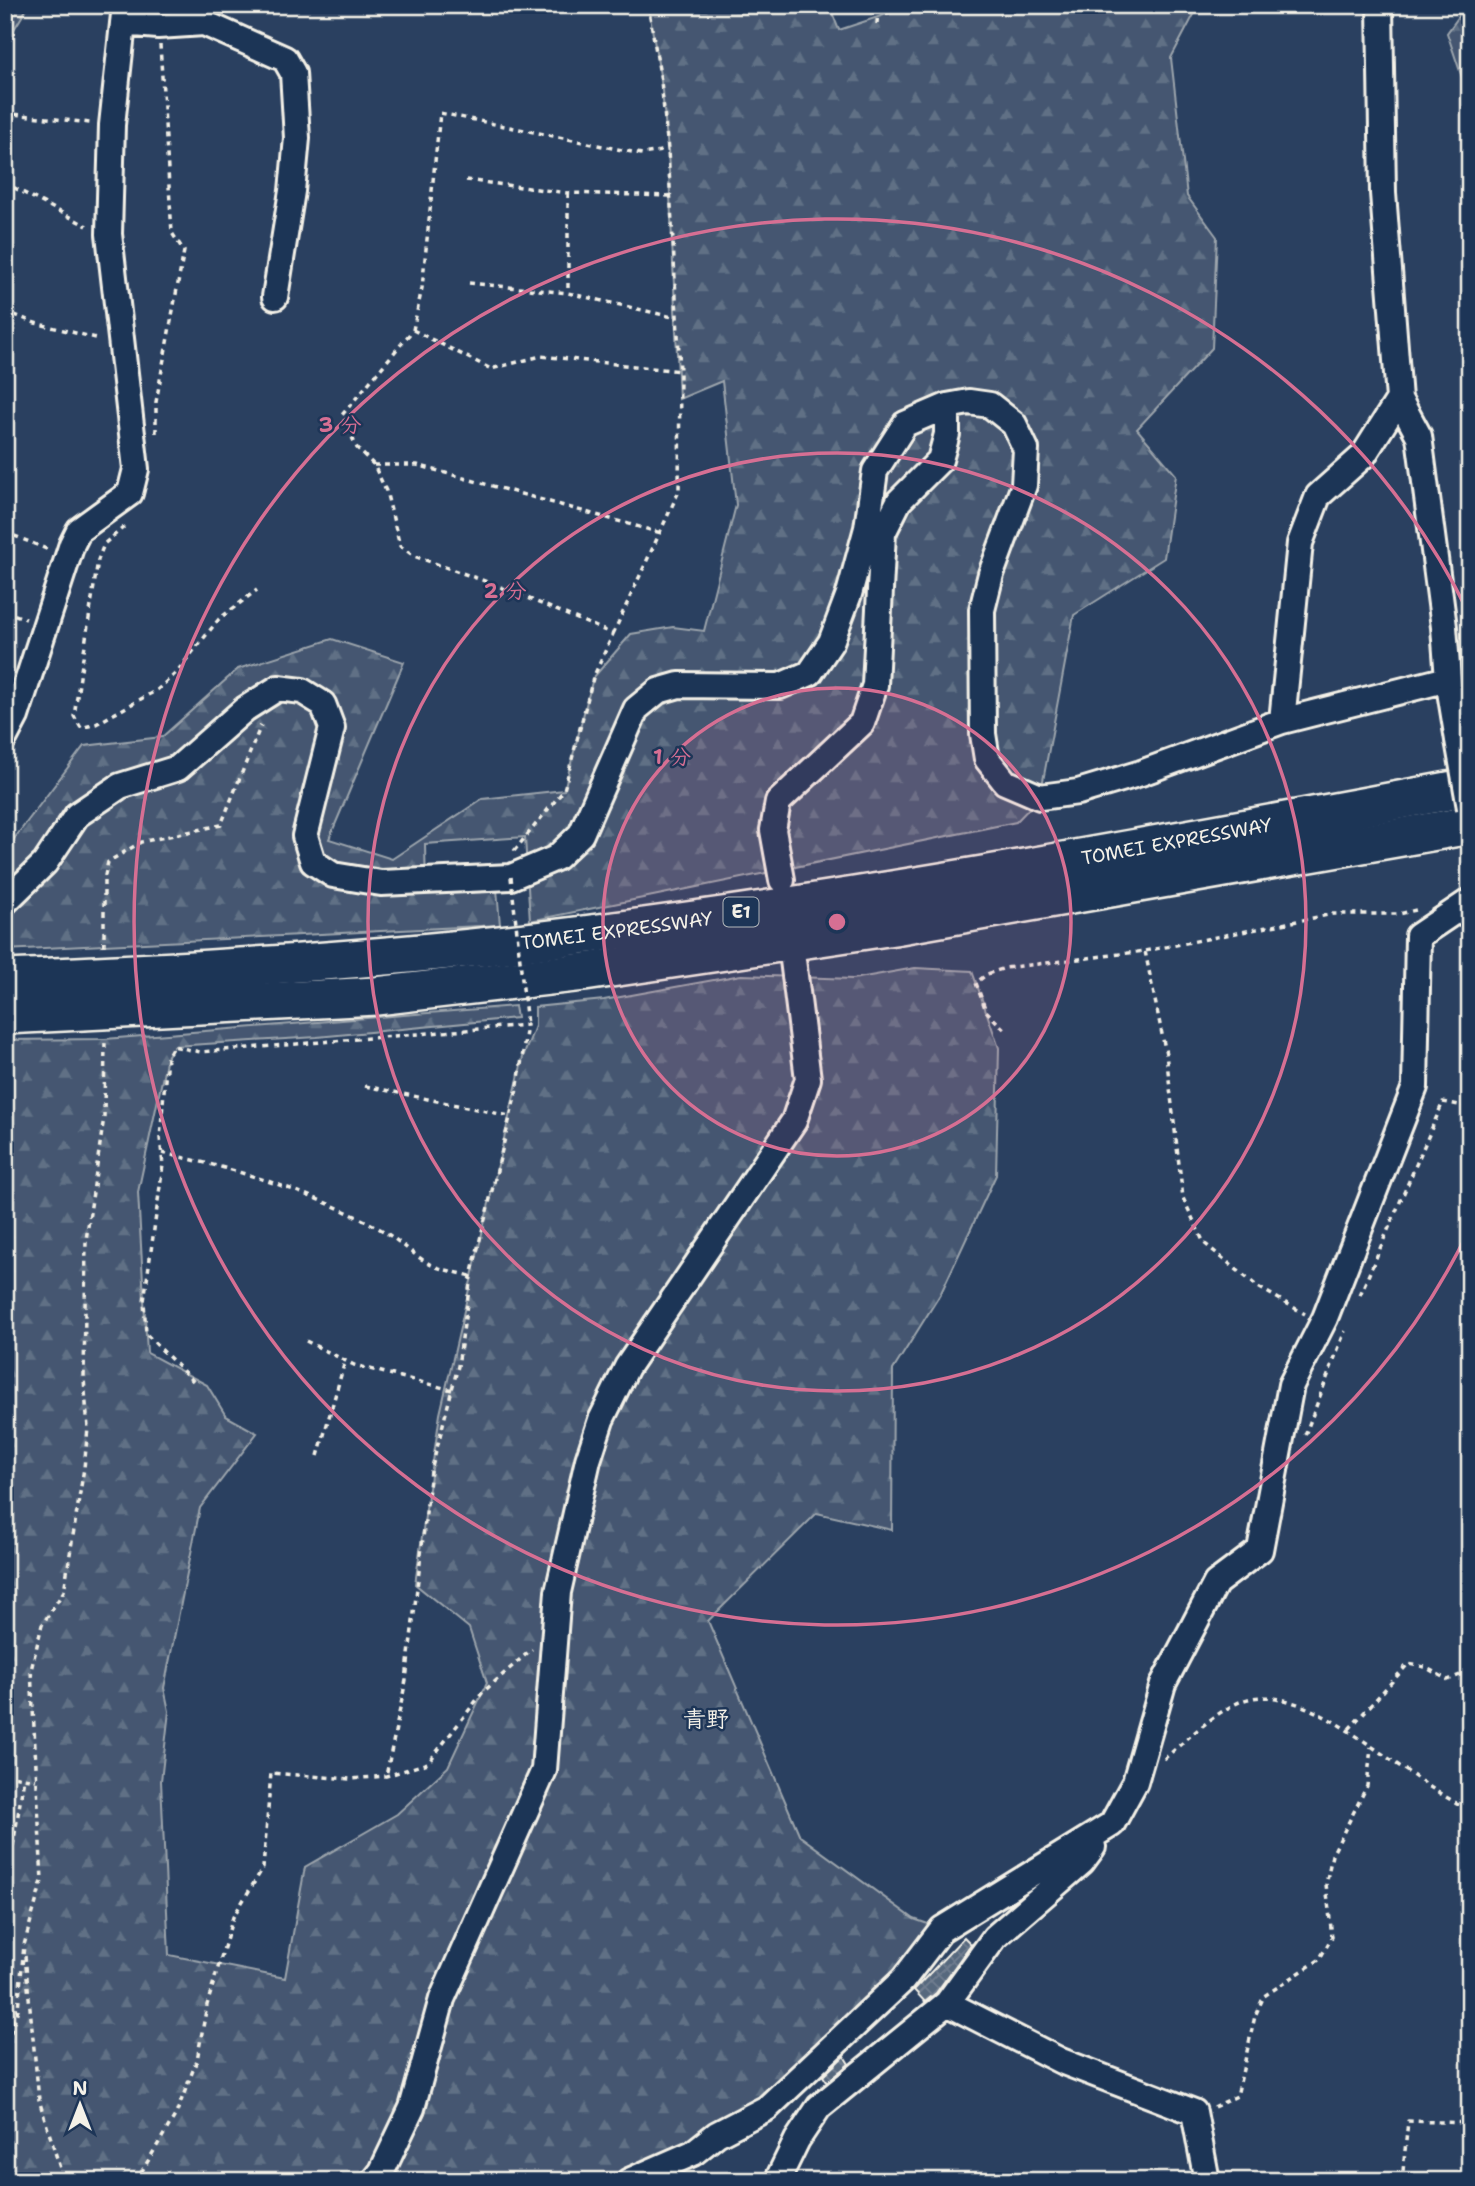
<svg xmlns="http://www.w3.org/2000/svg" width="1475" height="2186" font-family="'Shantell Sans','Klee One',sans-serif">
	<defs>
		<pattern id="forest-firs" width="22" height="20" patternUnits="userSpaceOnUse" patternTransform="scale(1.75)"><rect width="22" height="20" fill="#445771"/><path d="M5 1l3.5 6h-7zM16 11l3.5 6h-7z" fill="#607085"/></pattern>
		<pattern id="building-cross-hatch" width="8" height="8" patternUnits="userSpaceOnUse" patternTransform="scale(1.75)"><rect width="8" height="8" fill="#56677d"/><path d="M0 0l8 8M0 8l8-8" fill="none" stroke="#6f7d8f"/></pattern>
	</defs>
	<rect width="100%" height="100%" fill="#2a4060"/>
	<filter id="ink" filterUnits="userSpaceOnUse"><feTurbulence type="fractalNoise" baseFrequency=".0143" numOctaves="2"/><feDisplacementMap in="SourceGraphic" scale="14" xChannelSelector="R" yChannelSelector="G"/><feConvolveMatrix kernelMatrix="1 2 1 2 8 2 1 2 1" color-interpolation-filters="sRGB"/></filter>
	<g filter="url(#ink)">
		<path fill="url(#forest-firs)" stroke="#9ca4ac" stroke-width="2" d="M5 5H29L5 44Z
			M648 5H829L839 30 914 5H1199L1171 58 1187 196 1217 237 1212 348 1137 429 1176 475 1164 558 1074 615 1040 797 1016 822 530 921 525 837 425 844 426 891 497 889 500 925 5 950V851L84 746 162 737 238 669 332 639 404 662 329 839 392 859 482 799 564 790 593 678 631 634 673 627 704 631 736 505 722 381 679 399 668 150 661 81Z
			M1467 5H1470V101L1447 33Z
			M915 968 972 971 999 1048 996 1175 941 1293 893 1370 892 1530 817 1513 708 1621 800 1836 914 1919 942 1929 786 2098 626 2181H5V1040L105 1039 515 1006 517 1018 317 1037 174 1046 167 1057 138 1192 147 1353 207 1385 226 1416 257 1433 200 1508 164 1688 169 1711 161 1781 169 1955 285 1978 305 1867 397 1814 448 1767 487 1683 469 1628 415 1584 440 1414 523 1057 535 1026V1007L604 1000 741 975 853 979Z"/>
		<path fill="url(#building-cross-hatch)" stroke="#f4f1e8" stroke-width="2" d="M964 1937 971 1944 936 1993 925 2002 914 1990Z
			M844 2056 849 2064 827 2082 823 2076Z"/>
		<g fill="none" stroke-linecap="round" stroke-linejoin="round">
			<g stroke="#f4f1e8" stroke-width="30">
				<path id="minor" d="M123 23 158 26 204 23 285 59 293 73 297 138 292 191 275 297
					M1399 399 1419 436 1444 627 1448 679 1458 740
					M1282 721 1300 543 1318 496 1363 456 1399 399 1383 193 1380 5
					M5 737 16 716 72 544 79 530 130 493 136 469 109 234 112 125 125 5
					M782 880 773 830 778 802 862 723 875 685 883 533 899 501 940 460 947 434V406
					M5 902 45 863 77 815 120 786 178 768 245 709 278 688 302 691 323 704 332 728 305 836 313 862 333 875 381 883 511 877 556 858 581 834 636 709 658 691 679 685 780 686 810 673 831 642 849 594 867 528 875 471 905 424 947 406 969 402 990 405 1014 424 1026 449 1024 485 991 574 982 610 983 734 987 759 1005 782 1040 797 1078 792 1141 773 1282 721 1448 679
					M947 2003 1061 2061 1194 2112 1207 2181
					M374 2181 382 2171 412 2108 442 1999 544 1770 558 1592 588 1460 601 1420 627 1367 794 1121 808 1079 793 960
					M629 2181 693 2153 717 2134 767 2108 903 1980 942 1929 1112 1824 1135 1782 1163 1684 1216 1583 1260 1550 1291 1385 1325 1318 1415 1087 1418 936 1470 901
					M777 2181 797 2140 819 2107 947 2003 995 1937 1082 1862 1093 1847"/>
			</g>
			<g stroke="#f4f1e8" stroke-width="42">
				<g id="highway">
					<path id="s1" d="M5 979C198 971 391 960 583 935 880 897 1175 842 1470 787"/>
					<path d="M5 1015 376 996 584 972 894 926 1470 825"/>
				</g>
			</g>
			<path stroke="#f4f1e8" stroke-width="3.5" stroke-dasharray="5 5" stroke-linecap="butt" d="M877 24 878 5
				M5 113 90 123
				M466 180 568 193 671 196
				M5 183 87 226
				M568 193V292
				M469 283 568 293 677 318
				M5 311 35 323 100 339
				M413 330 491 369 541 356 680 371
				M156 433V402L184 251 172 233 160 45
				M374 465H417L661 533
				M124 527 104 544 98 560 74 716 81 728 96 724 157 690 175 674 219 619 257 590
				M5 532 49 550
				M5 611 26 619
				M613 634 679 491 680 371 668 150 661 81 648 5
				M514 851 564 790 593 678 613 634 496 585 414 556 400 546 386 491 374 465 357 448 342 415 413 330 422 288 440 113 642 154 668 150
				M104 946V880L108 862 141 842 221 825 261 725
				M1145 951 1333 914H1399L1416 910
				M1004 1029 986 1011 976 983 987 974 1005 968 1145 951 1166 1054 1183 1198 1204 1243 1258 1287 1305 1314
				M365 1086 510 1116
				M162 1153C234 1168 308 1191 373 1225 394 1236 407 1250 426 1262 438 1270 457 1272 471 1276
				M1360 1295 1443 1102 1470 1107
				M306 1341 354 1365 452 1390
				M193 1381 146 1334 144 1301 163 1165 160 1138 167 1057 173 1046 200 1052 527 1025 518 1085 471 1276 458 1366 431 1471 406 1680 386 1776
				M1305 1435 1345 1331
				M318 1456 345 1361
				M1349 1729 1408 1664 1425 1667 1448 1680 1460 1675 1470 1661
				M1164 1759C1185 1741 1225 1702 1253 1698 1318 1687 1409 1785 1470 1809
				M5 1775 36 1780
				M5 1895 24 1778
				M25 1956 39 2100 64 2181
				M5 1989V2003
				M5 2009H17
				M5 2052 18 2009 24 1945 42 1881 31 1670 42 1625 64 1591 84 1468 88 1428 84 1379 86 1240 104 1117 105 1039
				M1214 2107 1237 2096 1255 2016 1264 1996 1319 1960 1332 1937 1326 1884 1332 1855 1367 1786 1371 1747
				M136 2181 176 2114 197 2060 207 2005 233 1917 263 1868 271 1773 350 1779 386 1776 428 1763 483 1692 532 1649
				M1402 2181 1408 2121 1470 2123"/>
			<use href="#minor" stroke="#1d3557" stroke-width="24"/>
			<use href="#highway" stroke="#1d3557" stroke-width="37"/>
			<g stroke="#f4f1e8" stroke-width="30" stroke-linecap="butt">
				<path id="minor-bridge" d="M1458 740 1470 808"/>
			</g>
			<path stroke="#f4f1e8" stroke-width="3.5" stroke-dasharray="5 5" stroke-linecap="butt" d="M511 877 527 1025"/>
			<use href="#minor-bridge" stroke="#1d3557" stroke-width="24"/>
		</g>
	</g>
	<circle cx="837" cy="922" r="234" fill="#d66f93" fill-opacity=".12"/>
	<g fill="none" stroke="#d66f93" stroke-width="3.5">
		<circle cx="837" cy="922" r="234"/>
		<circle cx="837" cy="922" r="469"/>
		<path d="M1469 1230A703 703 0 1 1 1469 614"/>
	</g>
	<g text-anchor="middle" dominant-baseline="central" stroke-width="5" stroke-linejoin="round" paint-order="stroke">
		<rect fill="#1d3557" stroke="#b4b9bc" stroke-width="2" x="723.5" y="897.5" width="35" height="29" rx="5"/>
		<g font-size="18" font-weight="bold" fill="#f4f1e8">
			<text x="741" y="912">E1</text>
		</g>
		<g font-size="19" fill="#f4f1e8" stroke="#1d3557">
			<text stroke="none"><textPath href="#s1" startOffset="1181">TOMEI EXPRESSWAY</textPath></text>
			<text stroke="none"><textPath href="#s1" startOffset="614">TOMEI EXPRESSWAY</textPath></text>
		</g>
		<g font-size="23" font-weight="bold" fill="#f4f1e8" stroke="#1d3557">
			<text x="706" y="1719">青野</text>
		</g>
	</g>
	<circle cx="837" cy="922" r="10" fill="#d66f93" stroke="#1d3557" stroke-width="3.5"/>
	<g font-size="21" text-anchor="middle" font-weight="bold" fill="#d66f93" stroke="#1d3557" stroke-width="5" stroke-linejoin="round" paint-order="stroke">
		<text x="340" y="432">3 分</text>
		<text x="505" y="598">2 分</text>
		<text x="672" y="764">1 分</text>
	</g>
	<rect width="1475" height="2186" fill="none" stroke="#1d3557" stroke-width="28"/>
	<rect x="14" y="14" width="1447" height="2158" fill="none" stroke="#f4f1e8" stroke-width="2.5" filter="url(#ink)"/>
	<g transform="translate(80 2105)" stroke="#1d3557" stroke-width="5" paint-order="stroke">
	<path d="M0-5L12 26L0 18L-12 26Z" fill="#f4f1e8"/>
	<text y="-10" font-size="19" font-weight="bold" text-anchor="middle" fill="#f4f1e8">N</text>
	</g>
</svg>
